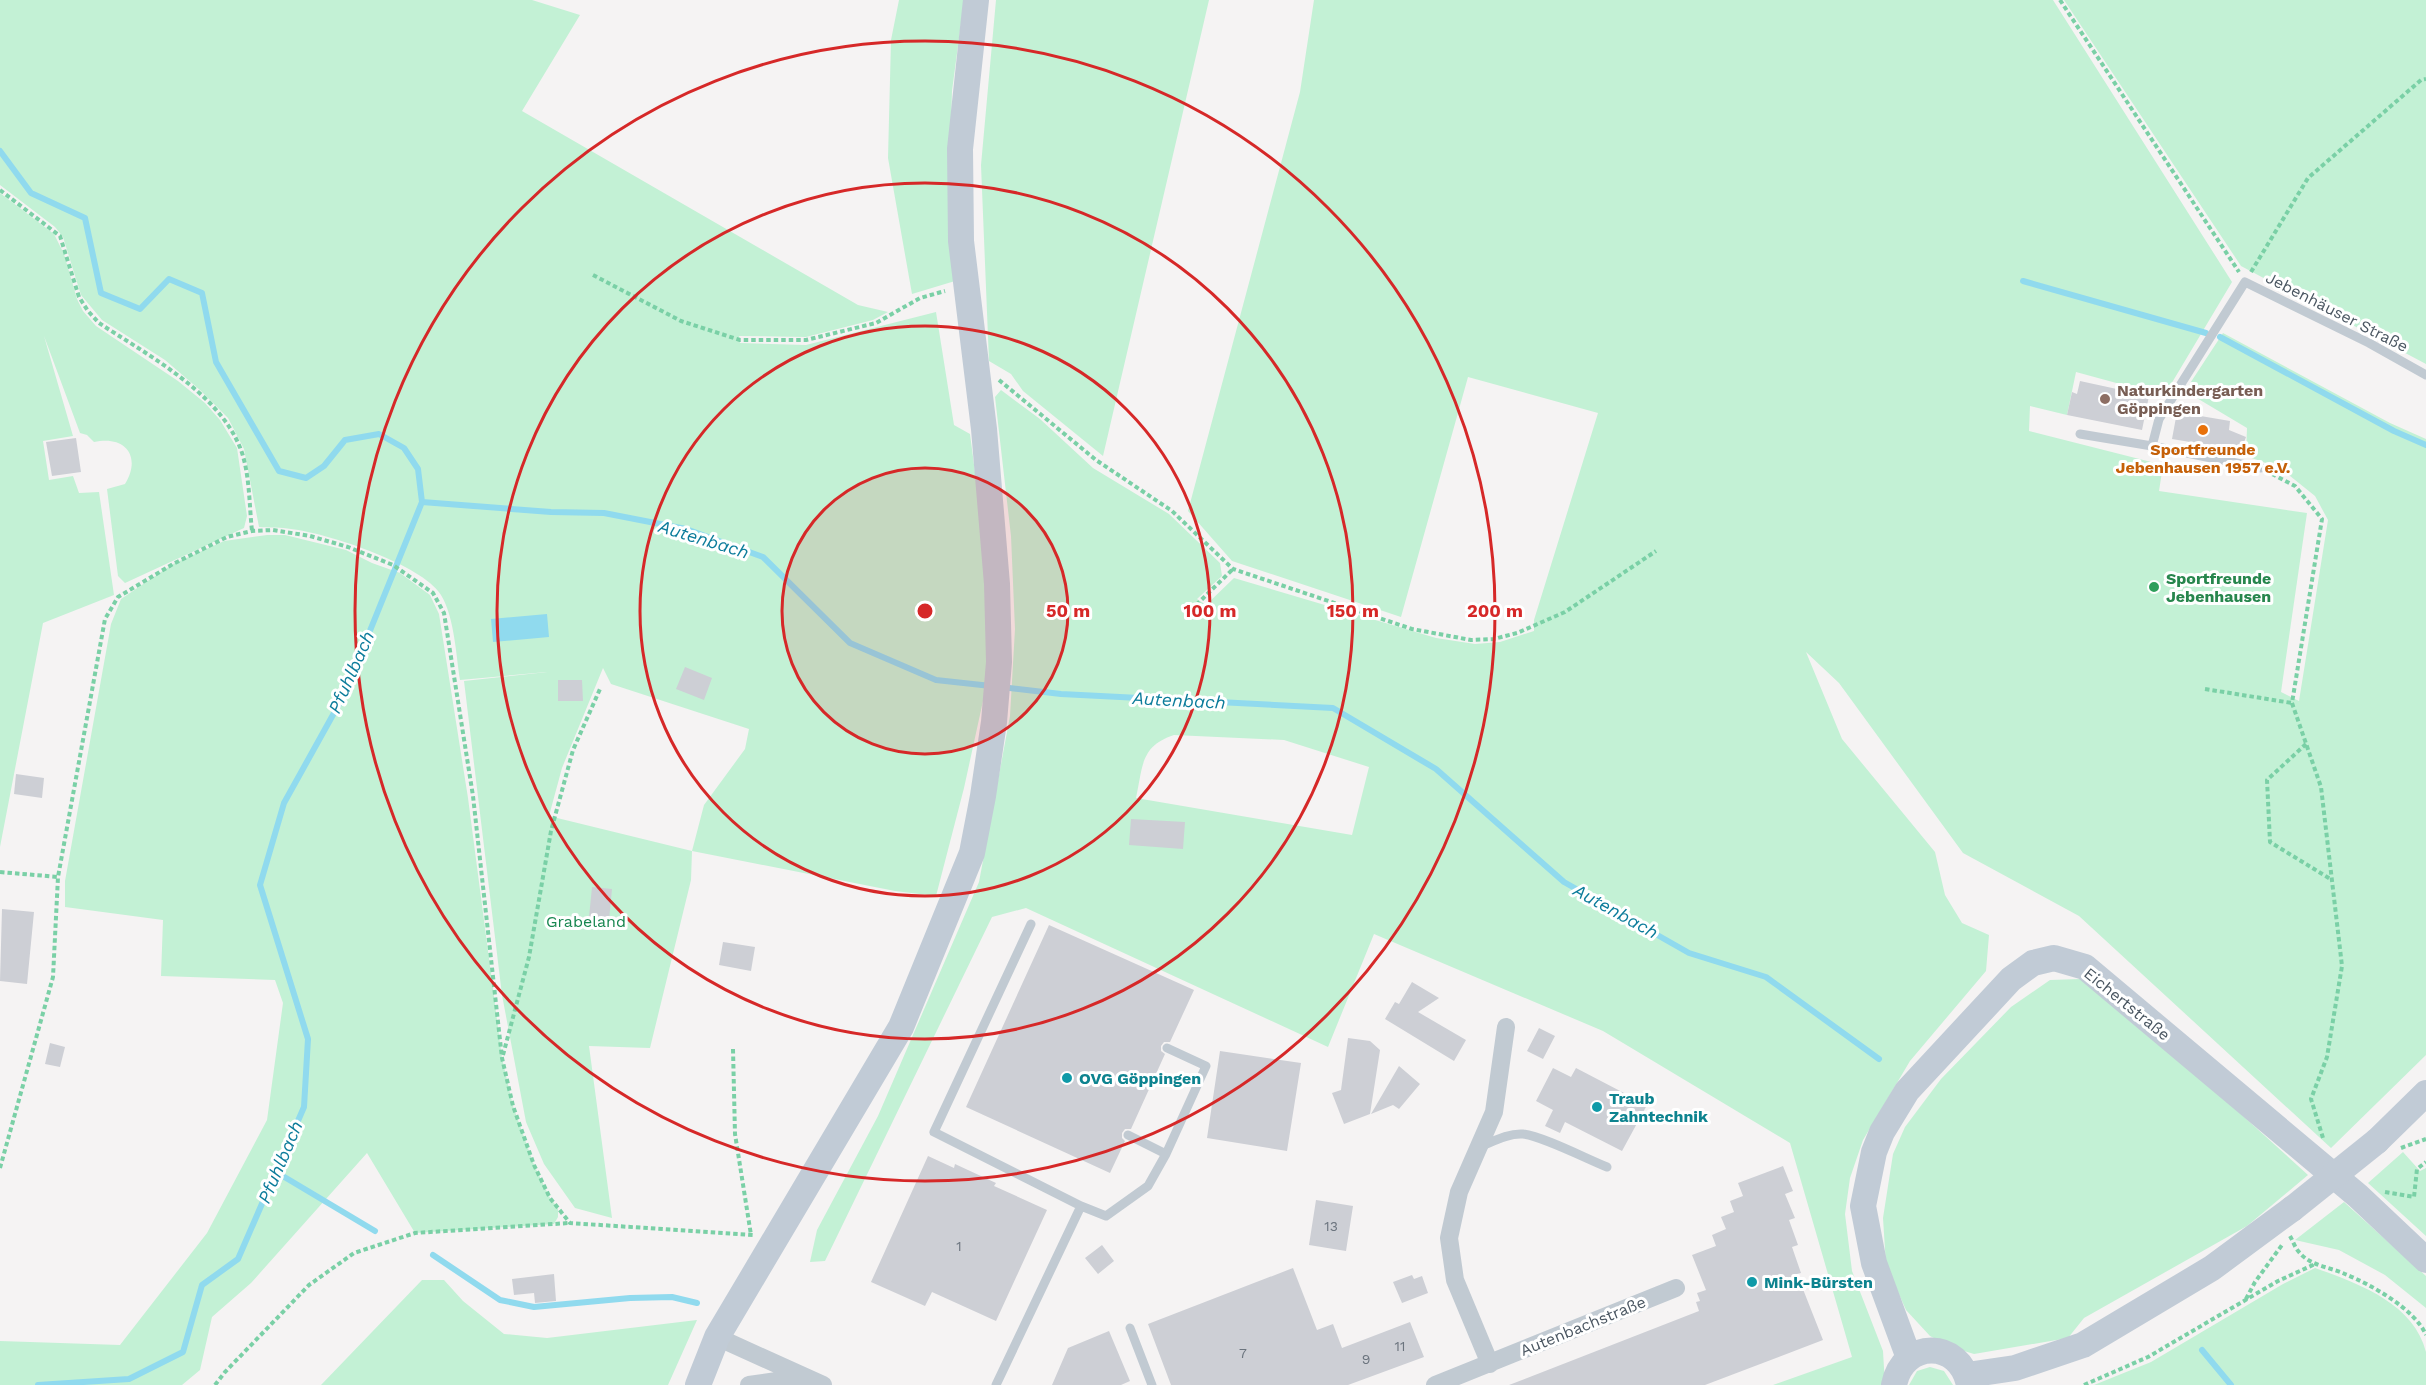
<svg xmlns="http://www.w3.org/2000/svg" width="2426" height="1385" font-family="'Work Sans',sans-serif">
	<rect width="100%" height="100%" fill="#f5f3f3"/>
	<path fill="#c3f1d5" fill-rule="evenodd" d="M0 0H532L580 15 522 111 858 305 888 312 873 320 806 337 739 336 740 343 806 345 936 312 954 425 970 434 984 541 988 678 964 788 936 896 895 891 692 851 691 880 650 1048 589 1046 612 1218 575 1208 544 1164 526 1122 502 995 464 681 547 672 460 680C456 655 454 610 438 591 416 563 327 533 291 529 281 527 270 528 259 527L244 449 228 418 200 390 165 360 102 320 81 295 63 237 55 227 0 185ZM603 668 611 684 749 729 745 749 704 805 692 851 549 816 562 768Z
		M899 0H964L952 91 949 192 955 281 912 294 888 158 891 40Z
		M996 0H1209L1103 456 1023 391 1011 374 989 361 981 165Z
		M1314 0H2053L2232 282 2164 396 2076 372 2067 415 2030 406 2029 431 2163 465 2159 491 2307 513 2281 692 2299 701 2328 520 2315 496 2280 468 2246 456 2247 428 2185 391 2223 333 2390 423 2426 439V1055L2331 1148 2079 916 1963 853 1839 683 1806 652 1842 739 1935 852 1945 895 1962 923 1989 935 1986 971 1910 1061 1863 1140 1850 1178 1845 1214 1852 1271 1883 1351 1885 1385H1773L1852 1357 1790 1143 1603 1031 1374 934 1328 1047 1026 908 992 917 825 1261 810 1262 817 1230 878 1116 979 882 1010 716 1015 629 1011 536 995 397 1001 390 1040 419 1093 468 1169 514 1220 563 1222 576 1197 599 1206 605 1234 578 1436 638 1475 644 1500 642 1534 631V620L1598 413 1468 377 1401 617 1232 561 1188 511 1300 92ZM1174 735 1284 740 1369 767 1352 835 1136 798C1143 767 1140 746 1174 735Z
		M2064 0H2426V364L2241 266Z
		M0 193 54 234 64 254 77 299 83 311 96 326 178 381 205 403 220 420 237 448 247 516 244 528 125 583 118 576 107 489 125 484C142 456 125 435 94 442L87 435 80 433 44 336 73 436 43 441 49 480 73 476 79 493 99 492 114 595 43 623 0 847Z
		M267 535H285L346 550 372 563 400 573 430 595 439 614 468 798 502 1058 513 1106 534 1165 550 1198 558 1208V1217L554 1224 415 1233 367 1153 251 1283 212 1317 200 1370 182 1385H0V1341L120 1345 207 1233 267 1120 283 1003 275 980 161 976 163 920 65 907V881L111 624 121 599 173 564 224 541Z
		M2080 979 2115 1000 2308 1175 2247 1226 2084 1318 2068 1338 1974 1354 1951 1347 1930 1336 1906 1310 1886 1265 1883 1218 1893 1154 1905 1127 1941 1079 2011 1007 2050 980Z
		M2403 1152 2420 1171 2426 1168V1236L2368 1183Z
		M2344 1202 2426 1276V1308L2385 1275 2339 1250 2295 1240Z
		M2315 1268C2357 1283 2414 1303 2426 1352 2426 1362 2426 1375 2426 1385H2094L2151 1362 2283 1284Z
		M422 1280H444L463 1301 504 1334 547 1338 697 1320 668 1385H321Z
		M1930 1367 1944 1371 1953 1385H1909L1917 1371Z"/>
	<path fill="#90daee" d="M547 614 549 637 493 642 491 619Z"/>
	<g fill="none" stroke-linecap="round" stroke-linejoin="round">
		<path stroke="#90daee" stroke-width="6" d="M0 151 31 193 85 218 101 293 140 309 169 279 202 293 216 362 279 471 306 478 324 466 345 440 379 434 404 448 418 469 422 502 344 695 284 803 260 885 308 1039 304 1107 238 1259 202 1285 183 1352 129 1379 38 1385
			M2023 281 2206 333
			M2220 337 2394 431 2426 445
			M422 502 551 512 604 513 686 529 763 557 850 643 936 680 991 686
			M1001 687 1061 694 1333 708 1436 769 1564 882 1689 953 1766 977 1879 1059
			M276 1172 375 1231
			M433 1255 500 1300 534 1307 630 1298 672 1297 697 1303
			M2202 1350 2231 1385"/>
	</g>
	<path fill="#cdcfd5" d="M2080 381 2149 396 2142 430 2067 415 2072 392 2077 394Z
		M2177 412 2230 421 2229 430 2246 437 2240 453 2226 448 2172 439Z
		M76 438 81 472 52 476 46 442Z
		M685 667 712 678 704 700 676 689Z
		M558 680H582L583 701H558Z
		M16 774 44 778 42 798 14 794Z
		M1131 819 1185 822 1183 849 1129 845Z
		M592 887 612 889 609 920 589 917Z
		M2 909 34 912 27 984 0 981Z
		M1049 925 1194 990 1170 1042H1164L1161 1046V1051L1165 1054 1131 1129H1125L1122 1133V1138L1125 1141 1110 1173 966 1107Z
		M723 942 755 947 751 971 719 965Z
		M1412 982 1439 998 1418 1012 1466 1040 1454 1061 1385 1019 1395 1002 1399 1004Z
		M1539 1028 1555 1036 1543 1059 1527 1051Z
		M1348 1038 1370 1041 1380 1050 1370 1114 1344 1124 1332 1093 1341 1090Z
		M50 1043 65 1047 60 1067 45 1064Z
		M1220 1051 1301 1063 1287 1151 1207 1138Z
		M1399 1066 1420 1084 1399 1109 1393 1105 1371 1114Z
		M1553 1068 1571 1077 1576 1068 1647 1105 1622 1151 1565 1122 1560 1133 1545 1126 1553 1110 1536 1101Z
		M928 1156 954 1168 955 1164 996 1183 994 1186 1047 1210 996 1321 932 1292 925 1306 871 1282Z
		M1783 1166 1793 1191 1785 1194 1795 1218 1789 1220 1798 1245 1792 1247 1801 1273 1797 1274 1823 1340 1705 1385H1509L1699 1311 1696 1302 1700 1301 1697 1293 1706 1290 1692 1255 1716 1246 1712 1235 1726 1229 1721 1217 1734 1212 1730 1201 1743 1196 1738 1183Z
		M1316 1200 1353 1206 1346 1251 1309 1245Z
		M1102 1245 1114 1261 1098 1274 1085 1258Z
		M1293 1268 1317 1330 1333 1324 1342 1348 1410 1322 1424 1357 1348 1385H1171L1148 1324Z
		M554 1274 556 1301 535 1303 534 1293 514 1295 512 1279Z
		M1412 1275 1414 1279 1422 1276 1428 1293 1402 1303 1393 1282Z
		M1109 1331 1130 1381 1121 1385H1052L1068 1348Z"/>
	<g fill="none" stroke-linecap="round" stroke-linejoin="round">
		<path stroke="#7ad0a6" stroke-width="4" stroke-dasharray="4.5 3" stroke-linecap="butt" d="M2060 0 2239 272
			M0 190 60 236 79 297 88 311 99 323C146 354 216 391 239 445 250 470 249 504 252 531
			M2251 272 2308 178 2421 80 2426 79
			M593 275 681 321 740 340H806L876 323 920 298 945 291
			M999 380 1096 460 1172 511 1233 569 1412 629 1471 640 1494 639 1517 633 1565 612 1656 551
			M2272 474 2295 486 2322 519 2292 703 2321 787 2342 966 2327 1057 2311 1099 2323 1138
			M1191 610 1233 569
			M2205 689 2292 703
			M2306 744 2267 780 2270 842 2332 880
			M0 872 58 877
			M733 1049 735 1134 751 1235
			M503 1055 529 957 551 831 573 750 600 689
			M2401 1148 2426 1139
			M0 1168 53 977 58 877 105 619 118 597 173 564 227 537 252 531 273 530 310 536 348 547 393 565 433 593 444 613 473 796 502 1058 513 1106 534 1165 550 1198 570 1223 753 1235
			M2385 1192 2414 1197 2417 1169 2426 1162
			M2290 1236C2293 1241 2295 1248 2299 1252 2310 1266 2330 1267 2345 1274 2370 1284 2415 1309 2426 1335
			M2246 1299 2255 1282 2282 1245
			M215 1385 225 1372 309 1285 354 1253 415 1233 569 1223
			M2084 1385 2148 1357 2278 1281 2315 1264"/>
		<path stroke="#c1cad2" stroke-width="9" d="M2080 434 2152 446
			M2261 468 2152 446 2159 419 2245 282 2369 343 2426 375
			M1031 924 934 1132 1081 1206
			M1128 1135 1166 1154
			M1482 1146C1494 1141 1509 1133 1523 1134 1542 1136 1587 1159 1607 1167
			M1130 1328 1152 1385
			M996 1385 1081 1206 1106 1216 1148 1186 1166 1154 1206 1066 1167 1048"/>
		<path stroke="#c1cad2" stroke-width="18" d="M717 1337 823 1385
			M1490 1364 1455 1280 1449 1238 1459 1192 1494 1112 1506 1027
			M749 1385 804 1377
			M1435 1385 1676 1288"/>
		<path stroke="#c1cbd6" stroke-width="26" d="M2377 1141 2426 1093
			M1909 1358 1874 1263 1863 1206 1874 1152 1882 1132 1907 1091 2011 979 2033 963 2054 958 2085 967 2358 1196 2426 1260
			M1967 1375 2015 1368 2083 1345 2212 1268 2292 1209
			M698 1385 717 1337 901 1027 972 853 983 796 994 722 999 662 997 584 984 429 961 241 960 149 976 0
			M1894 1385C1903 1339 1960 1339 1969 1385"/>
		<path stroke="#c1cbd6" stroke-width="26" d="M2292 1209 2377 1141"/>
	</g>
	<circle cx="925" cy="611" r="143" fill="#d62828" fill-opacity=".12"/>
	<g fill="none" stroke="#d62828" stroke-width="3">
		<circle cx="925" cy="611" r="143"/>
		<circle cx="925" cy="611" r="285"/>
		<circle cx="925" cy="611" r="428"/>
		<circle cx="925" cy="611" r="570"/>
	</g>
	<circle fill="#8d6e63" stroke="#fff" stroke-width="2" cx="2105" cy="399" r="6"/>
	<circle fill="#e8710a" stroke="#fff" stroke-width="2" cx="2203" cy="430" r="6"/>
	<circle fill="#2e9e5b" stroke="#fff" stroke-width="2" cx="2154" cy="587" r="6"/>
	<g fill="#0f9aa8" stroke="#fff" stroke-width="2">
		<circle cx="1067" cy="1078" r="6"/>
		<circle cx="1597" cy="1107" r="6"/>
		<circle cx="1752" cy="1282" r="6"/>
	</g>
	<g text-anchor="middle" dominant-baseline="central" stroke-width="6" stroke-linejoin="round" paint-order="stroke">
		<g font-size="14" fill="#6b747e">
			<text x="1331" y="1226">13</text>
			<text x="959" y="1246">1</text>
			<text x="1400" y="1346">11</text>
			<text x="1243" y="1353">7</text>
			<text x="1366" y="1359">9</text>
		</g>
		<g font-size="16" fill="#4a5661" stroke="#fff">
			<text transform="translate(2337 312) rotate(27)">Jebenhäuser Straße</text>
			<text transform="translate(2127 1004) rotate(39)">Eichertstraße</text>
			<text transform="translate(1583 1326) rotate(-22)">Autenbachstraße</text>
		</g>
		<g font-size="16" font-weight="bold" fill="#785e54" stroke="#fff" text-anchor="start">
			<text x="2117" y="390">Naturkindergarten<tspan x="2117" dy="18">Göppingen</tspan></text>
		</g>
		<g font-size="16" font-weight="bold" fill="#c56008" stroke="#fff">
			<text x="2203" y="449">Sportfreunde<tspan x="2203" dy="18">Jebenhausen 1957 e.V.</tspan></text>
		</g>
		<g font-size="16" font-weight="bold" fill="#27864d" stroke="#fff" text-anchor="start">
			<text x="2166" y="578">Sportfreunde<tspan x="2166" dy="18">Jebenhausen</tspan></text>
		</g>
		<g font-size="16" fill="#17864f" stroke="#fff">
			<text x="586" y="921">Grabeland</text>
		</g>
		<g font-size="16" font-weight="bold" fill="#0d838f" stroke="#fff" text-anchor="start">
			<text x="1079" y="1078">OVG Göppingen</text>
			<text x="1609" y="1098">Traub<tspan x="1609" dy="18">Zahntechnik</tspan></text>
			<text x="1764" y="1282">Mink-Bürsten</text>
		</g>
		<g font-size="18" font-style="italic" fill="#0c7c9b" stroke="#fff">
			<text transform="translate(704 539) rotate(17)">Autenbach</text>
			<text transform="translate(351 672) rotate(-66)">Pfuhlbach</text>
			<text transform="translate(1179 700) rotate(3)">Autenbach</text>
			<text transform="translate(1616 911) rotate(29)">Autenbach</text>
			<text transform="translate(280 1162) rotate(-67)">Pfuhlbach</text>
		</g>
	</g>
	<circle cx="925" cy="611" r="9" fill="#d62828" stroke="#fff" stroke-width="3"/>
	<g font-size="18" text-anchor="middle" font-weight="bold" fill="#d62828" stroke="#fff" stroke-width="6" stroke-linejoin="round" paint-order="stroke">
		<text x="1068" y="617">50 m</text>
		<text x="1210" y="617">100 m</text>
		<text x="1353" y="617">150 m</text>
		<text x="1495" y="617">200 m</text>
	</g>
</svg>
